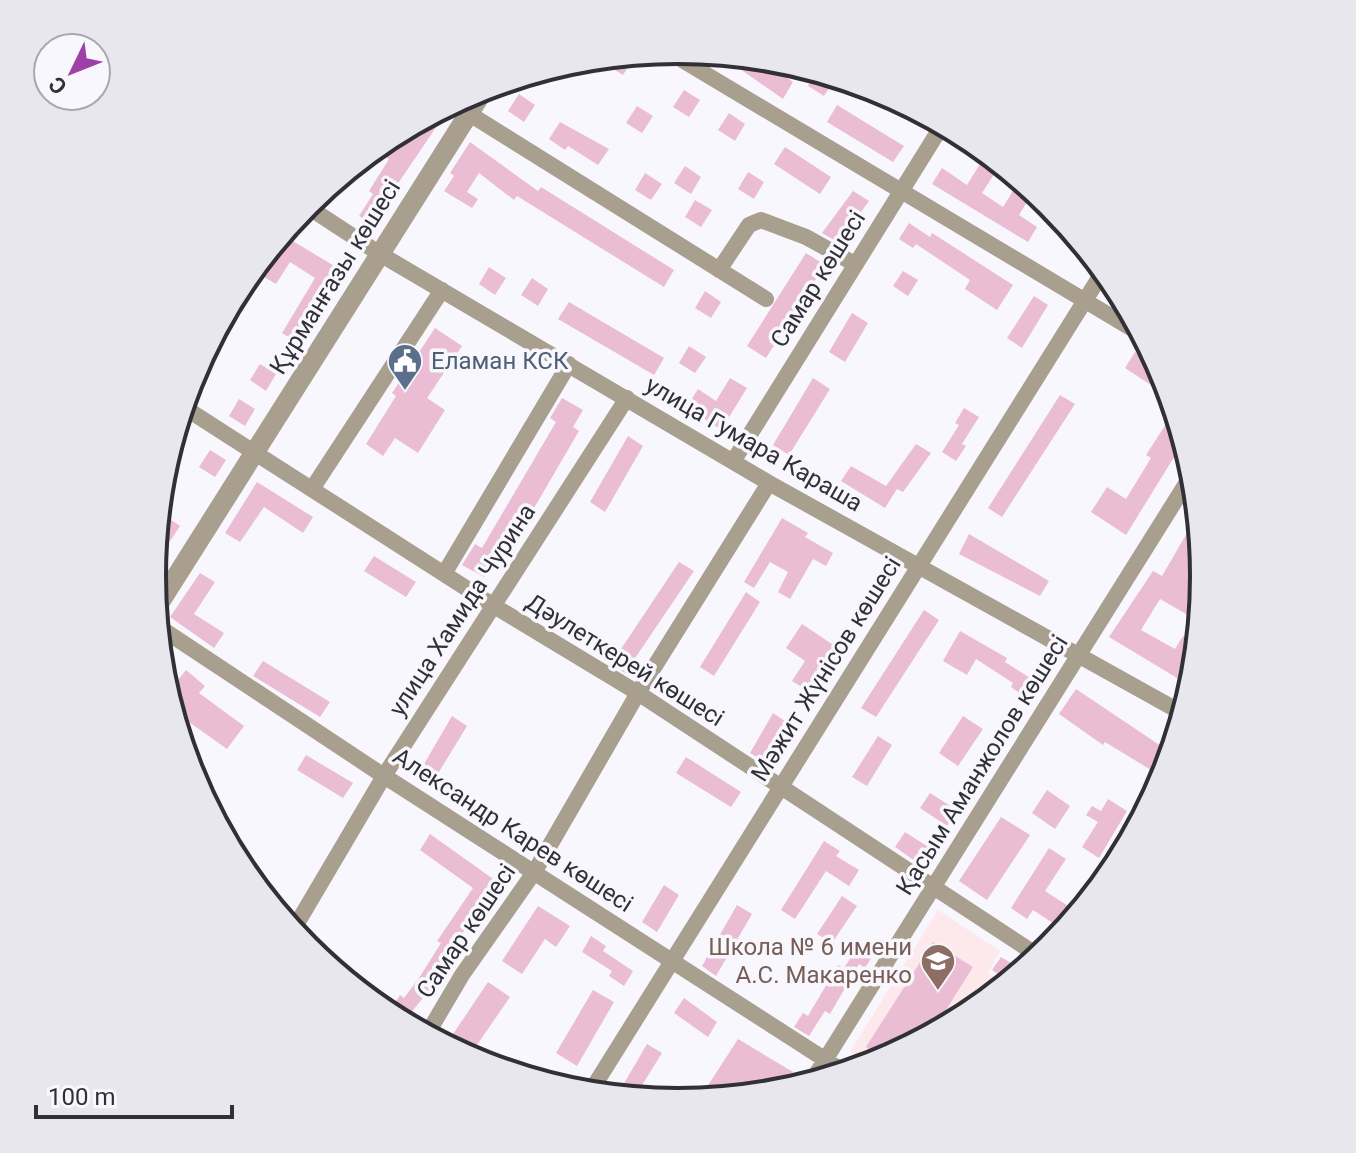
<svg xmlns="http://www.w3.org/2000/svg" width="1356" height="1153" font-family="Roboto,sans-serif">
	<rect width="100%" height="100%" fill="#f8f7fe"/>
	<path fill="#fde8ec" d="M938 910 1000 951 988 973 997 979 982 1005 970 1015 870 1066 850 1052Z"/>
	<path fill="#eabdd5" d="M636 54 623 75 607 65 612 57Z
		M747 57 759 58 793 82 783 99 740 69Z
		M817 71 835 79 824 96 808 86Z
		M684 90 700 100 689 117 673 107Z
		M519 94 535 105 524 122 508 111Z
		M837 105 904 146 893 162 827 122Z
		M637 106 653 116 642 133 626 123Z
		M729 113 745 124 735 141 718 130Z
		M431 114 441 120 382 207 386 209 375 226 359 216 373 194 369 191 389 159 373 149 390 136 403 145 415 127 411 125Z
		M560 122 609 149 598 165 568 146 565 150 549 139Z
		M470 142 538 191 541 187 674 270 664 287 517 196 514 200 479 173 467 192 478 199 472 208 444 191 454 176 450 173Z
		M785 147 831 177 820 194 774 164Z
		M985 156 1000 165 982 193 1003 207 1019 181 1034 191 1019 215 1037 227 1028 242 932 184 942 168 967 185Z
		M685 166 701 177 691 194 674 183Z
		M748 172 764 182 754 199 738 189Z
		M645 173 662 184 651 200 635 190Z
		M853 191 869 201 839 243 822 233Z
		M695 200 712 210 701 227 685 217Z
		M909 223 930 237 932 233 1013 285 997 310 965 289 970 280 916 244 913 248 899 239Z
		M281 234 341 270 299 343 282 333 315 278 290 262 276 284 259 274 273 252 269 249Z
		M806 253 825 265 766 358 747 346Z
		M489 267 506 278 495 295 479 284Z
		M903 271 918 280 908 296 893 286Z
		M532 278 548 289 538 306 521 295Z
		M705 291 721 302 711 318 695 308Z
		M1034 296 1048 305 1022 348 1007 338Z
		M569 302 664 358 654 375 558 319Z
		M852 313 868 323 845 362 829 352Z
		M435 328 462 346 427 398 445 410 418 453 395 438 383 456 366 444 396 396 392 393Z
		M689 346 706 357 695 373 679 363Z
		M1135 352 1162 372 1172 399 1125 368Z
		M260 364 276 374 266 391 250 380Z
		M730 378 747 388 721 430 687 407 698 389 716 401Z
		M813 378 830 389 789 455 773 445Z
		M1060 395 1075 404 1002 517 988 508Z
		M562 398 583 410 573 427 579 431 502 563 495 559 484 577 462 565 475 544 482 548 556 422 550 418Z
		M239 399 255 409 245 426 229 416Z
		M964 408 979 417 962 444 966 446 956 461 942 452 959 425 955 423Z
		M1175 410 1184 441 1126 535 1091 512 1107 487 1126 499 1151 458 1146 455Z
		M628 436 643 446 605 512 590 502Z
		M916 444 931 453 903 492 897 489 885 508 841 481 851 466 886 486Z
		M210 450 226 460 215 477 199 467Z
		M257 482 313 517 303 533 264 507 240 542 225 533Z
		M164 515 180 526 152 568 156 528Z
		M782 518 808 533 805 537 833 553 826 566 813 559 790 599 778 592 788 572 770 562 754 588 744 582Z
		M1187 533 1201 542 1204 577 1200 622 1160 599 1141 630 1175 649 1183 636 1198 645 1192 687 1109 637 1153 571 1162 576Z
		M969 534 1049 581 1040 596 959 554Z
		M374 556 416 582 406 597 364 571Z
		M679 562 694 571 625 673 611 664Z
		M200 573 215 582 194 614 224 633 214 648 170 617Z
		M746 592 760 602 714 676 700 667Z
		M924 610 939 620 876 717 861 708Z
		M802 624 838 648 807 690 792 681 805 661 786 648Z
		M960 631 1007 658 1005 662 1035 681 1025 697 1011 687 1013 683 976 659 967 675 943 661Z
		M263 661 330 702 320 717 253 676Z
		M186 670 205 686 199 693 244 726 227 749 182 717 176 726 166 695Z
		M1076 689 1164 748 1151 770 1105 742 1103 745 1059 714Z
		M773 713 788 723 765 762 750 753Z
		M452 716 467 726 431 785 417 776Z
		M963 716 983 729 958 766 939 753Z
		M878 736 892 745 867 786 852 777Z
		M306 755 353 783 343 798 297 770Z
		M686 757 741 792 731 807 676 773Z
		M1047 790 1070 806 1055 829 1032 813Z
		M930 793 958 811 947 826 920 808Z
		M1108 799 1127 811 1099 858 1082 847 1098 822 1086 815 1092 806 1101 811Z
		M1001 817 1030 835 987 900 959 881Z
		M905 832 933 850 922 866 895 847Z
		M430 834 496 881 449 954 453 956 444 972 405 1020 390 1011 400 995 404 998 419 978 441 943 437 941 473 888 420 850Z
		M824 841 840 851 836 856 859 870 849 886 826 871 795 919 781 910Z
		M1049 848 1066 859 1045 891 1079 913 1065 931 1033 910 1027 919 1011 908Z
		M664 885 679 895 657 932 642 922Z
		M842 896 857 906 832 943 817 934Z
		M737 905 752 914 716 976 702 966Z
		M538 906 570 926 556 947 545 939 522 974 502 961Z
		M591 936 606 946 603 951 633 971 624 986 609 976 612 971 582 952Z
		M933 942 973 967 929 1037 892 1056 881 1049 877 1055 866 1047Z
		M860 943 875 952 865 968 859 964 830 1014 825 1011 809 1036 794 1027 803 1013 808 1016 838 965 844 968Z
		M1001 957 1024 971 992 997 1002 977 992 970Z
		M488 982 510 997 468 1058 445 1046Z
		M593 990 614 1002 577 1066 556 1053Z
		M684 998 717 1022 708 1037 674 1013Z
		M738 1039 793 1072 779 1093 719 1099 705 1090Z
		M647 1044 662 1053 634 1098 616 1097Z"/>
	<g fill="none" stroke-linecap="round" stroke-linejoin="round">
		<path stroke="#a99f8e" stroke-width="16" d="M667 51 1144 336
			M452 103 766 299
			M305 205 380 254 769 483 1184 714
			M719 270 749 225 761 220 806 237 853 263
			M182 406 494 606 638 693 1040 957
			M734 460 943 124
			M312 489 442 290
			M444 574 569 364
			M156 625 384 776 846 1073
			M292 932 384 776 627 398
			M426 1036 462 975 535 871 638 693 769 483
			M810 1084 1194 471
			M589 1094 1104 270"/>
		<path stroke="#a99f8e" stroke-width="20" d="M155 610 485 88"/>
	</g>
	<defs>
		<g id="civic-pin" transform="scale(1.8)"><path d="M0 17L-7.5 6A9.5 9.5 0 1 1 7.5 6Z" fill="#5c6f8a" stroke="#f8f7fe"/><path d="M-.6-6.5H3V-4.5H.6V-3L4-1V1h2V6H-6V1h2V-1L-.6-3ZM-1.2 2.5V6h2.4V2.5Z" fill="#fff"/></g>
		<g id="school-pin" transform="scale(1.8)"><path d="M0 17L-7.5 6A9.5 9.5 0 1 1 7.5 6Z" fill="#8d6e63" stroke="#f8f7fe"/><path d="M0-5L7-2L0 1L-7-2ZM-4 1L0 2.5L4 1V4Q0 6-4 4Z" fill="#fff"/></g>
	</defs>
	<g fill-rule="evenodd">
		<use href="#civic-pin" x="405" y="361"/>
		<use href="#school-pin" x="938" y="961"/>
	</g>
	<g text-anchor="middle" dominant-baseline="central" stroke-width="7" stroke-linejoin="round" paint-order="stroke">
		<g font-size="24" fill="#323037" stroke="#f8f7fe">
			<text transform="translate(335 277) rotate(-58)">Құрманғазы көшесі</text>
			<text transform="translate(818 279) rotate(-58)">Самар көшесі</text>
			<text transform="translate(754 444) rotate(30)">улица Гумара Караша</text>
			<text transform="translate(462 610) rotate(-57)">улица Хамида Чурина</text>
			<text transform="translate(625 660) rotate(32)">Дәулеткерей көшесі</text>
			<text transform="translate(826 669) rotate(-58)">Мәжит Жүнісов көшесі</text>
			<text transform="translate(982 765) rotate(-58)">Қасым Аманжолов көшесі</text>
			<text transform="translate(513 830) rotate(33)">Александр Карев көшесі</text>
			<text transform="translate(466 931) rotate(-56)">Самар көшесі</text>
		</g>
		<g font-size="24" fill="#4e5e75" stroke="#f8f7fe" text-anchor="start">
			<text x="431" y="361">Еламан КСК</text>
		</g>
		<g font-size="24" fill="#785e54" stroke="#f8f7fe" text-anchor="end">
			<text x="912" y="947">Школа № 6 имени<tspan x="912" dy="28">А.С. Макаренко</tspan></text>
		</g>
	</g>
	<path d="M0 0H1356V1153H0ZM166 576a512 512 0 1 1 1024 0a512 512 0 1 1-1024 0Z" fill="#e8e7ee" fill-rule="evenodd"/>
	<path fill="none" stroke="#323037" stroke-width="4" d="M166 576a512 512 0 1 1 1024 0a512 512 0 1 1-1024 0Z"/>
	<g transform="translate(72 72) rotate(227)"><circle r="38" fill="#f8f7fe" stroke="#a9a7ae" stroke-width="2"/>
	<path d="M0-6L14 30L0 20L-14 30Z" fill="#9f40a8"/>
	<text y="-12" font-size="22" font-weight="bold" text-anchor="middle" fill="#323037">С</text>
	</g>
	<path d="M36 1105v12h196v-12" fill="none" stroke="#323037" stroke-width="4"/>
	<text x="48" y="1105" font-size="24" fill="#323037" stroke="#f8f7fe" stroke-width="6" paint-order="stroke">100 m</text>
</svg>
